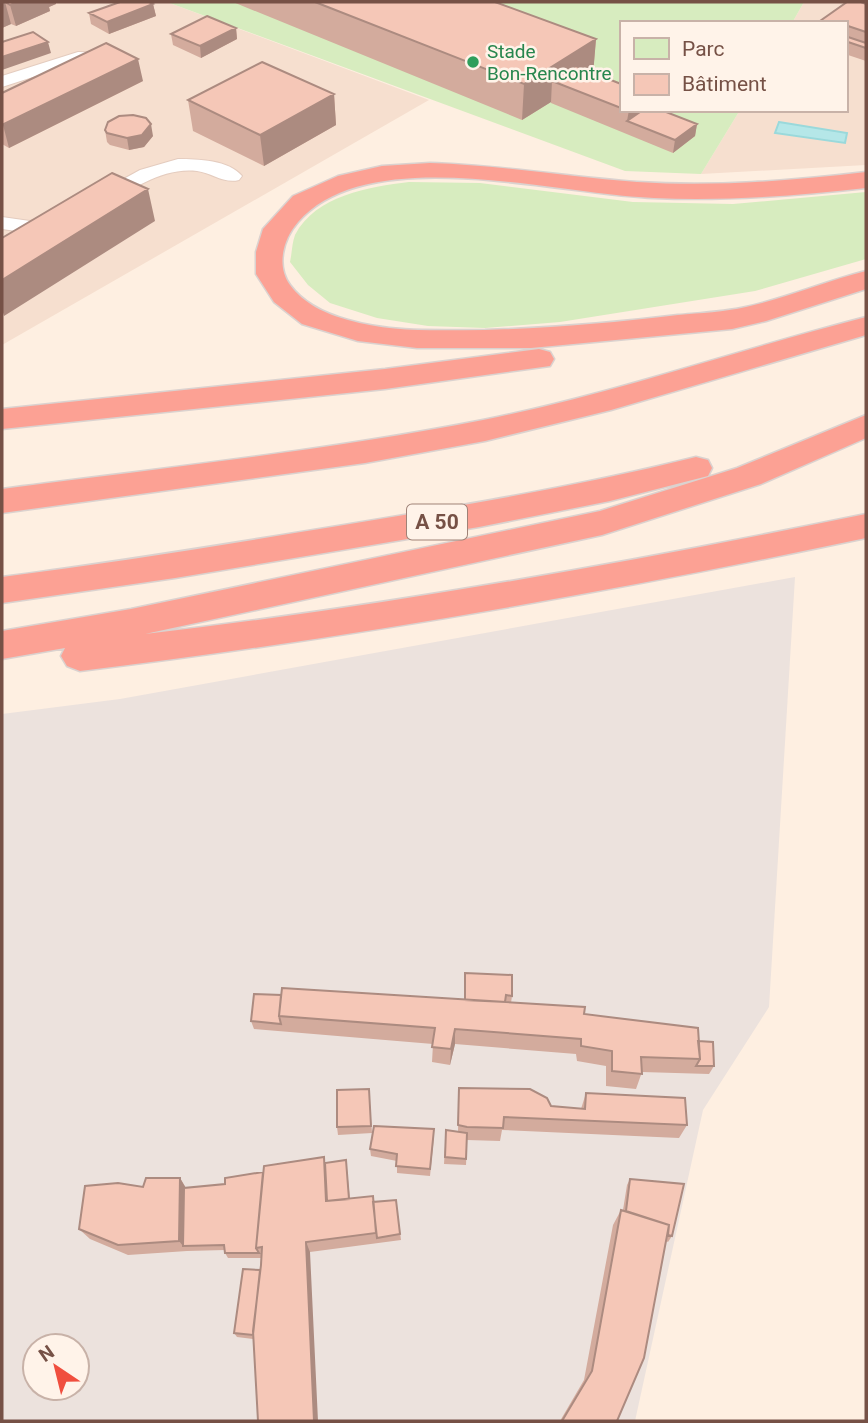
<svg xmlns="http://www.w3.org/2000/svg" width="868" height="1423" font-family="Roboto,sans-serif">
	<rect width="100%" height="100%" fill="#feefe1"/>
	<path fill="#f6dfcf" d="M2 2H167L429 100 2 345Z
		M804 2H866V165L701 174 740 110H845V23H792Z"/>
	<path fill="#ece2dd" fill-rule="evenodd" d="M795 577 769 1007 703 1110 635 1421H2V714L120 699ZM35 1346H77V1388H35Z"/>
	<path fill="#d7ecbf" d="M167 2H804L792 23H621V110H740L701 174 625 171Z
		M409 182 480 183 633 202 733 204 866 192V259L755 291 560 322 485 328 428 326 377 318 330 303 308 285 290 262C292 253 292 243 295 235 316 195 369 187 409 182Z"/>
	<path fill="#b5e7e8" stroke="#9ad9db" stroke-width="2" d="M779 122 847 133 845 143 775 133Z"/>
	<g fill="none" stroke-linecap="round" stroke-linejoin="round">
		<g stroke="#e4ccbf" stroke-width="2">
			<path id="lane" d="M78 52 106 53 115 58 106 63 79 62 2 87V76Z
				M178 159C198 159 229 160 242 176L239 180C224 184 212 173 197 171 163 167 133 189 105 205H91L88 201 91 197 140 170Z
				M60 214 67 216 70 220 67 224 30 233 2 229V217L30 221Z"/>
		</g>
		<g stroke="#dbd2cf" stroke-width="3">
			<path id="highway" d="M430 163C500 165 568 177 637 182 714 187 790 181 866 172V188C796 196 725 201 654 198 558 195 369 141 298 222 283 239 276 266 290 285 304 304 326 314 348 320 392 333 440 330 485 330 550 328 613 323 678 315 701 313 724 312 746 307 787 298 826 281 866 271V289L766 321 732 329 531 348H417L358 341 302 324 274 302 256 274V252L263 229 293 196 338 176 382 166Z
				M866 317V335L611 410 485 441 365 463 2 513V489C163 468 324 451 483 420 613 394 738 350 866 317Z
				M539 349 550 352 554 359 550 366 385 389 2 429V409L385 369Z
				M866 415V438L761 484 602 535 145 634C387 606 627 563 866 514V538C606 593 344 639 80 671L67 666 61 656 65 648 2 659V631L131 609 600 511 737 468Z
				M696 457 708 460 712 468 708 476 610 501 479 527 175 578 2 603V577C112 563 222 545 332 527 454 507 576 487 696 457Z"/>
		</g>
		<use href="#lane" fill="#fff" fill-rule="evenodd"/>
		<use href="#highway" fill="#fca194" fill-rule="evenodd"/>
	</g>
	<path fill="#d3ab9d" d="M2 2 56 4 49 7 50 11 16 26 11 24 2 28Z
		M233 2H495L596 39 593 73 621 84V110H661L697 124 695 136 673 153 551 103V102L522 120Z
		M153 4 156 16 109 34 91 24 89 13Z
		M866 4V61L845 54V23H820V21Z
		M236 28 237 39 201 58 173 45 171 34Z
		M143 81 9 148 2 144V93Z
		M334 94 336 125 264 166 193 131 188 100Z
		M105 130 153 136 144 147 129 150 110 145 107 142Z
		M465 973 512 996 511 1003 584 1014 698 1041 714 1066 709 1074 642 1072 636 1089 606 1086V1066L577 1061 576 1054 455 1044 450 1065 432 1062 433 1044 254 1029 251 1021 281 995 464 1000Z
		M459 1088 551 1106 581 1109 586 1093 687 1125 679 1138 502 1130 500 1141 467 1140 466 1165 444 1164 446 1130 458 1132Z
		M369 1089 372 1133 338 1135 337 1127Z
		M434 1137 430 1176 397 1173V1161L371 1156 370 1149Z
		M324 1157 325 1163 346 1160 350 1199 373 1202 396 1200 401 1240 310 1252 253 1339 237 1337 234 1333 260 1270 261 1258H228L225 1253V1250L187 1251 128 1255 90 1239 79 1229 143 1187 180 1178 186 1188 225 1184 263 1172Z
		M630 1179 672 1236 668 1242 666 1241 617 1421H560L584 1380 613 1225 621 1210H623L627 1185Z"/>
	<path fill="#ac8b80" d="M5 2 11 24 2 28V4Z
		M17 2H56V4L49 7 50 11 16 26 10 5Z
		M153 4 156 16 109 34 107 22Z
		M236 28 237 39 201 58 200 46Z
		M596 39 593 75 552 81 551 102 522 120 524 84Z
		M48 42 51 53 2 70V57Z
		M138 59 143 81 9 148 3 125Z
		M334 94 336 125 264 166 260 135Z
		M629 110H649L627 121Z
		M151 124 153 136 144 147 129 150 127 138Z
		M697 124 695 136 673 153 675 140Z
		M148 189 155 221 4 316 2 309V280Z
		M455 1029V1044L450 1065 451 1049Z
		M180 1178 187 1190 183 1246 179 1241Z
		M306 1242 310 1252 318 1421H314Z"/>
	<path fill="#f5c7b7" stroke="#ac8b80" stroke-width="2" d="M2 2H17L10 5 5 2 2 4Z
		M120 2H149L153 4 107 22 89 13Z
		M315 2H495L596 39 524 84Z
		M847 2H861L866 4V32L845 25V23H825L820 21Z
		M207 16 236 28 200 46 171 34Z
		M33 32 48 42 2 57V42Z
		M845 36 866 43V48L845 41Z
		M106 43 138 59 2 125V93Z
		M262 62 334 94 260 135 188 100Z
		M576 66 621 84V108L552 81Z
		M643 110H661L697 124 675 140 627 121Z
		M133 115 146 118 151 124 142 135 127 138 107 133 105 130 108 122 119 116Z
		M112 173 148 189 2 280V238Z
		M465 973 512 975V996L506 995 505 1002 465 1000Z
		M282 988 585 1007 584 1014 698 1028 700 1059 641 1057 642 1074 612 1071V1051L581 1046V1039L455 1029 451 1049 432 1047 435 1028 279 1016Z
		M254 994 281 995 279 1016 281 1024 251 1021Z
		M698 1041 713 1042 714 1066H696L700 1059Z
		M459 1088 530 1089 547 1098 551 1106 585 1109 586 1093 685 1098 687 1125 504 1117 503 1128 467 1127 458 1125Z
		M369 1089 371 1126 337 1127V1090Z
		M374 1126 434 1129 430 1169 396 1166 397 1154 370 1149Z
		M446 1130 467 1133 466 1159 445 1157Z
		M324 1157 326 1201 373 1196 376 1233 306 1242 314 1421H258L253 1331 261 1265 262 1247 256 1248 264 1166Z
		M346 1160 349 1199 327 1201 325 1163Z
		M263 1172 256 1248 259 1253H225L224 1245 183 1246 184 1188 225 1184V1178Z
		M146 1178H180L179 1241 118 1245 79 1229 85 1186 118 1183 143 1187Z
		M630 1179 684 1184 672 1236 668 1235 669 1225 626 1211Z
		M396 1200 400 1234 377 1238 373 1202Z
		M621 1210 669 1225 644 1358 617 1421H562L592 1371Z
		M243 1269 260 1270 253 1335 234 1333Z"/>
	<circle fill="#2e9e5b" stroke="#fff3e9" stroke-width="2.5" cx="473" cy="62" r="7"/>
	<g text-anchor="middle" dominant-baseline="central" stroke-width="5" stroke-linejoin="round" paint-order="stroke">
		<g font-size="19" fill="#27864d" stroke="#fff3e9" text-anchor="start">
			<text x="487" y="51">Stade<tspan x="487" dy="22">Bon-Rencontre</tspan></text>
		</g>
		<rect fill="#fff3e9" stroke="#9f8277" stroke-width="2" x="407" y="504.5" width="60" height="35" rx="5"/>
		<g font-size="21" font-weight="bold" fill="#765146">
			<text x="437" y="522">A 50</text>
		</g>
	</g>
	<rect width="868" height="1423" fill="none" stroke="#765146" stroke-width="7"/>
	<rect x="620" y="21" width="228" height="91" fill="#fff3e9" stroke="#c8b2a8" stroke-width="2"/>
	<rect x="634" y="38" width="35" height="21" fill="#d7ecbf" stroke="#c8b2a8" stroke-width="2"/>
	<text x="682" y="56" font-size="21" fill="#765146">Parc</text>
	<rect x="634" y="74" width="35" height="21" fill="#f5c7b7" stroke="#c8b2a8" stroke-width="2"/>
	<text x="682" y="91" font-size="21" fill="#765146">Bâtiment</text>
	<g transform="translate(56 1367) rotate(325)"><circle r="33" fill="#fff3e9" stroke="#c8b2a8" stroke-width="2"/>
	<path d="M0-5L12 26L0 18L-12 26Z" fill="#f04e3e"/>
	<text y="-10" font-size="19" font-weight="bold" text-anchor="middle" fill="#765146">N</text>
	</g>
</svg>
